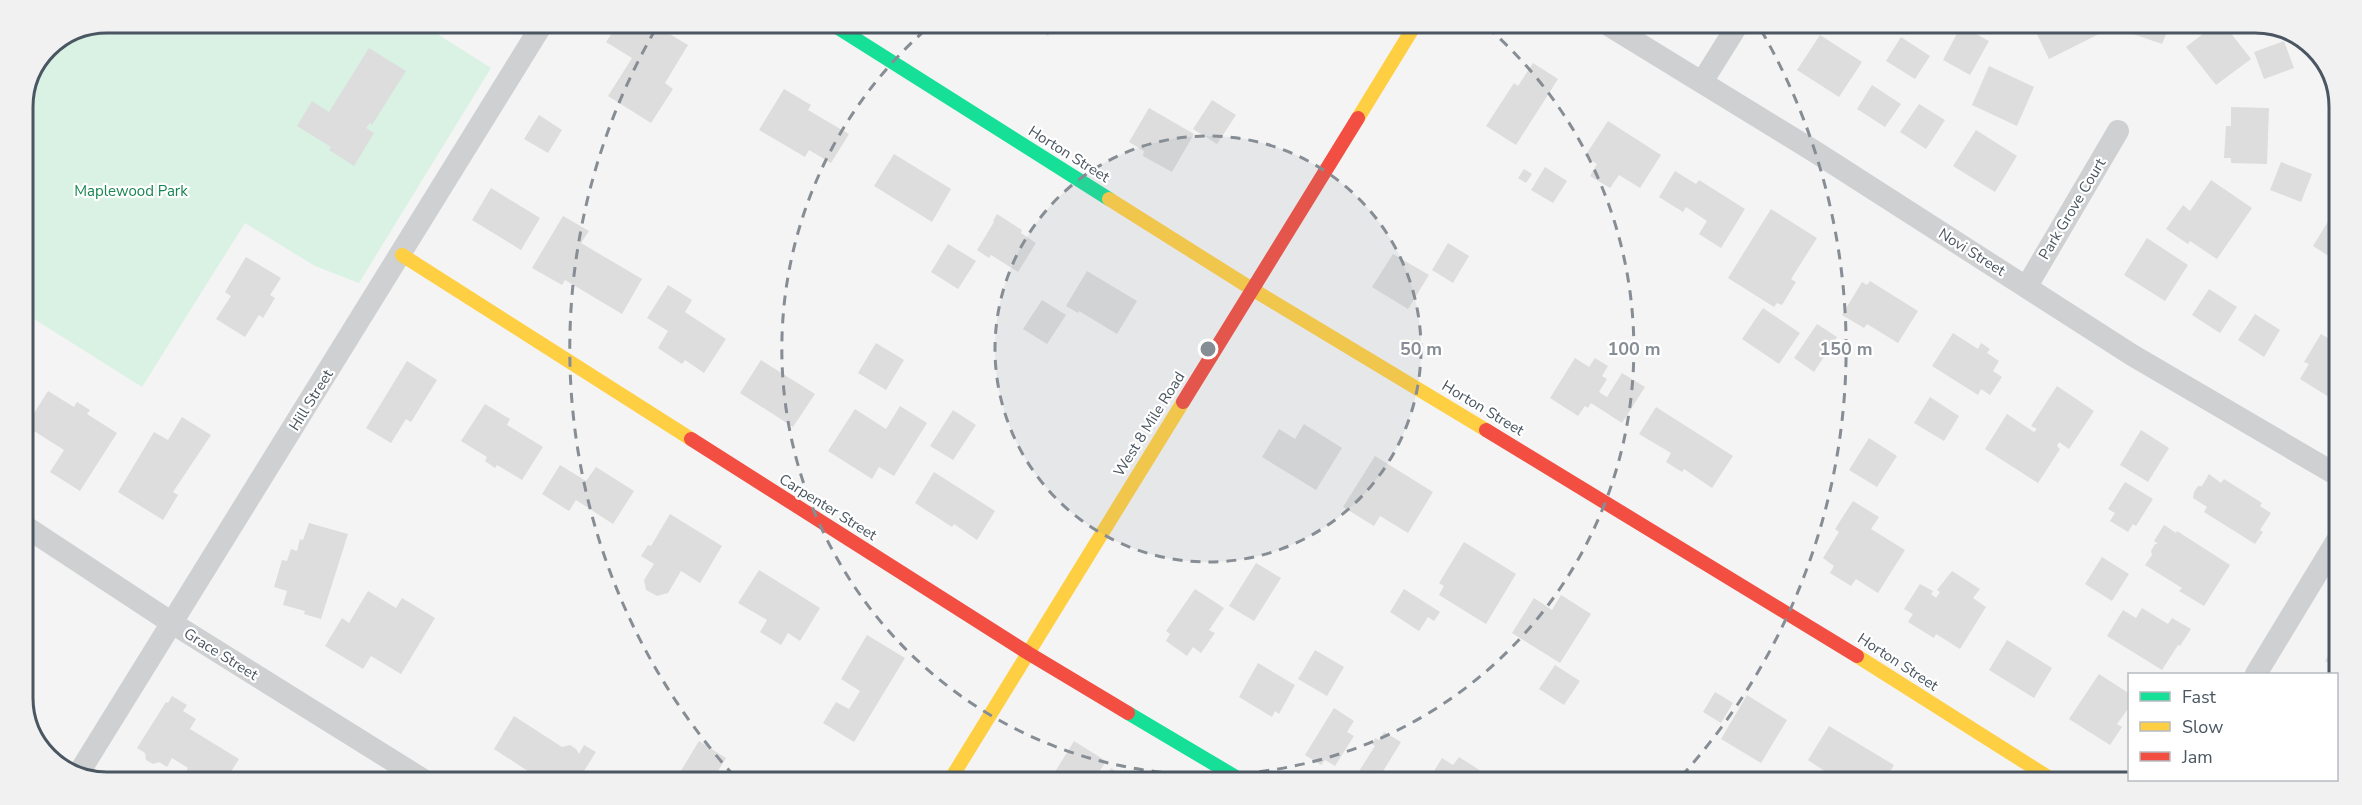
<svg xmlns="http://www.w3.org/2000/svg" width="2362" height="805" font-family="'Nunito Sans',sans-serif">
	<rect width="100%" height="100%" fill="#f4f4f4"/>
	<path fill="#d9f2e3" d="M107 23H420L491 68 359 283 315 266 245 223 142 387 23 312V102L47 47Z"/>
	<path fill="#ddddde" d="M618 24H653L688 45 665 83 673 89 651 123 608 96 632 58 606 42Z
		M1029 24H1055L1048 36Z
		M1961 26 1989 41 1970 75 1943 60Z
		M2033 26H2096L2099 34 2049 59Z
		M2130 27H2169L2162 44 2133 34 2135 29Z
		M2212 27H2226L2251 59 2216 85 2186 47Z
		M1820 35 1862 62 1839 97 1797 70Z
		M1901 37 1930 56 1915 79 1886 61Z
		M2284 41 2294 68 2264 79 2254 52Z
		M369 48 406 71 372 125 370 123 366 128 374 133 354 166 329 150 331 147 297 126 312 101 329 112Z
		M1533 63 1558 79 1516 145 1486 126 1514 83 1518 86Z
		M1989 66 2034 87 2017 126 1972 105Z
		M1872 85 1901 104 1885 127 1857 109Z
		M784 89 811 105 808 110 849 134 831 163 809 150 805 157 759 130Z
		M1212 100 1236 115 1217 144 1193 129Z
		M1919 104 1945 120 1926 149 1900 132Z
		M2231 107 2269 108 2267 164 2231 163V158H2224L2226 126H2231Z
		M1149 108 1194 134 1172 172 1143 156 1144 151 1129 142Z
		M539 115 562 130 548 153 524 139Z
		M1608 121 1661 155 1640 188 1619 175 1610 188 1590 176 1597 164 1585 156Z
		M1976 130 2017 156 1995 192 1953 166Z
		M894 154 951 189 932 222 874 186Z
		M2281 162 2312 174 2301 202 2270 190Z
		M1545 167 1567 181 1553 203 1531 190Z
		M1524 169 1532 174 1526 183 1518 178Z
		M1675 171 1696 184 1699 180 1745 209 1721 248 1699 234 1707 221 1686 207 1683 212 1659 197Z
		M2211 180 2252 208 2217 259 2190 241 2188 244 2166 229 2183 205 2190 211Z
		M491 188 540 218 521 250 472 220Z
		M1771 209 1817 238 1791 279 1796 282 1782 305 1777 303 1774 307 1728 278Z
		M997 214 1022 230 1021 233 1036 243 1018 272 991 255 989 258 977 250 994 222 993 221Z
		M563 216 589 231 581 243 642 279 622 314 565 280 562 285 532 268Z
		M2329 220 2338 225V262L2313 246Z
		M2147 238 2188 265 2165 301 2124 275Z
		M1448 243 1469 256 1453 283 1432 270Z
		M948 244 976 261 958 289 931 272Z
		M1393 254 1429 275 1408 309 1372 287Z
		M246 257 281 278 270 295 275 298 263 318 259 315 245 337 216 319 231 296 225 292Z
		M1087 271 1137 301 1117 334 1079 311 1078 313 1066 306Z
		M1870 281 1918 311 1898 343 1867 324 1864 328 1842 315 1862 282 1867 285Z
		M668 285 692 300 685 312 726 339 704 373 685 360 682 364 658 348 668 331 647 318Z
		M2209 289 2237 307 2220 333 2192 315Z
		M1042 300 1066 315 1047 344 1023 329Z
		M1763 308 1800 333 1779 364 1742 339Z
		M2255 314 2280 330 2264 357 2238 340Z
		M1817 324 1837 337 1814 372 1794 358Z
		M1953 333 1978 349 1981 343 1990 349 1987 353 1999 361 1993 371 2002 377 1990 395 1981 389 1978 395 1932 366Z
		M2321 334 2338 344 2337 402 2300 379 2309 364 2304 362Z
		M876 343 904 360 886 390 858 373Z
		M1575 358 1589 367 1595 358 1608 366 1602 376 1607 379 1599 392 1607 397 1622 373 1645 387 1622 423 1591 403 1588 408 1585 406 1578 416 1550 398Z
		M761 360 815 394 793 427 740 393Z
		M407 361 437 380 411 422 406 419 391 443 366 428Z
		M2057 386 2094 411 2069 449 2059 442 2057 446 2060 449 2038 483 1985 449 2007 414 2034 432 2037 429 2031 426Z
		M48 391 74 407 77 402 90 410 87 414 117 433 80 491 50 472 64 450 26 426Z
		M1930 397 1959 416 1944 441 1914 423Z
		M485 404 510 419 507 425 543 447 522 480 497 465 495 468 485 461 487 457 461 441Z
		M900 406 927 423 894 476 879 467 872 479 828 451 855 409 886 429Z
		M1656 407 1733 456 1712 488 1684 469 1682 472 1666 462 1671 453 1639 434Z
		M953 410 976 425 953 460 930 446Z
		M182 417 211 435 173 492 178 495 163 520 118 492 154 432 168 440Z
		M1304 424 1342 448 1316 490 1262 457 1279 429 1295 439Z
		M2141 430 2169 448 2148 482 2120 465Z
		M1869 438 1897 456 1877 487 1849 470Z
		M1375 456 1433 492 1408 533 1380 516 1374 526 1343 507Z
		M560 465 586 481 596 467 634 491 613 524 576 500 569 511 542 494Z
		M934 472 995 511 977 540 954 524 952 527 915 503Z
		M2209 474 2221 483 2224 479 2262 503 2260 506 2271 513 2260 530 2263 532 2255 544 2204 512 2207 507 2193 498 2194 492 2198 486H2202Z
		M2125 482 2153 499 2136 526 2133 524 2128 532 2110 521 2115 513 2108 509Z
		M1853 501 1879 517 1871 529 1905 550 1878 593 1856 579 1851 586 1830 573 1834 566 1823 558 1839 532 1835 529Z
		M670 514 722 546 700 583 681 571 668 593 657 596 646 590 644 580 654 564 641 556 648 545 651 546Z
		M309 523 348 534 321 619 304 614 305 611 283 605 287 591 274 587 282 560 287 561 291 549 297 551 300 539 303 540Z
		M2164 525 2176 533 2177 531 2230 565 2204 606 2179 591 2182 588 2145 565 2152 555 2151 551 2155 544H2158L2154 541Z
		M1464 542 1516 574 1486 624 1439 595 1444 586 1439 583Z
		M2102 557 2129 574 2112 601 2085 584Z
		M1256 563 1281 578 1254 621 1229 606Z
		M759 570 820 608 800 641 788 633 781 645 760 632 767 620 738 603Z
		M1952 571 1980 589 1973 598 1986 607 1960 649 1936 634 1934 638 1908 622 1913 614 1904 609 1920 584 1933 591 1931 594 1936 598 1940 592 1937 590Z
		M1195 589 1224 608 1209 630 1215 633 1201 653 1193 647 1187 656 1166 641 1170 634 1166 631Z
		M1404 589 1440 612 1434 621 1428 617 1419 631 1390 612Z
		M368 591 396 608 402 598 435 618 401 674 371 656 363 669 325 646 342 618 349 623Z
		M1561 595 1591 614 1560 663 1512 633 1534 598 1552 610Z
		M2142 608 2168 624 2172 618 2191 629 2180 646 2178 645 2162 670 2107 636 2123 610 2136 618Z
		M23 621 34 628 23 645Z
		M867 635 905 658 854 742 823 723 836 702 849 709 860 691 841 679Z
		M2007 640 2052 668 2034 698 1989 670Z
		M2336 644V667L2325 661Z
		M1315 650 1344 667 1327 696 1298 679Z
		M1258 663 1295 685 1279 714 1275 711 1272 717 1239 697Z
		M1555 665 1580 681 1564 705 1539 689Z
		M2099 674 2130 694V706L2117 724 2122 727 2110 745 2069 719Z
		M1715 692 1733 703 1721 723 1703 712Z
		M1747 695 1787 720 1761 763 1721 739Z
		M172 696 187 705 183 711 196 719 190 729 239 759 227 778H182L188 768 172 758 167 767 159 762 153 764 146 760 145 753 137 748 166 702 168 703Z
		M1334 708 1354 721 1347 732 1354 736 1335 766 1325 760 1321 765 1305 755Z
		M514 716 562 747 570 745 576 749 579 754 584 745 596 752 579 779H532L534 775 494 749Z
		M1829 726 1894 765 1884 782H1841L1808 760Z
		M1384 732 1401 742 1377 781H1363L1356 776 1375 746 1372 744 1375 738 1379 740Z
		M699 741 726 758 713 779H676Z
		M1074 741 1106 761 1094 780H1050Z
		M1459 757 1497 781H1428L1442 758 1453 765Z
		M1111 768 1130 780H1103Z
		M612 771 625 779H607Z"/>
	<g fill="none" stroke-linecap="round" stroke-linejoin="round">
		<path stroke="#ced0d2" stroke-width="22" d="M1610 26 1817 153 2132 355 2337 475
			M1702 82 1737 26
			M2027 286 2118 131
			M23 525 172 623 422 779
			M2256 674 2336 542
			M77 776 543 23
			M2190 782 2192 780"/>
		<path stroke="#16e098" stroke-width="14" d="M832 24 1109 199
			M1128 713 1241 780"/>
		<path stroke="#ffcf43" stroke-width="14" d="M1358 118 1415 25
			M1109 199 1252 289 1486 430
			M402 255 691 439
			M1857 656 2056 782
			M950 780 1183 402"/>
		<path stroke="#f24e42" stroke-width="14" d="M1183 402 1358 118
			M1486 430 1857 656
			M691 439 1028 653 1128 713"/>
	</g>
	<circle cx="1208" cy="349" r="213" fill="#868d94" fill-opacity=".12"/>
	<g fill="none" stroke="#868d94" stroke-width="3" stroke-dasharray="10 8">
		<circle cx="1208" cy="349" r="213"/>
		<path d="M1487 27A426 426 0 1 1 931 25"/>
		<path d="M734 776A638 638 0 0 1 658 25M1761 30A638 638 0 0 1 1678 780"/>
	</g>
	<g text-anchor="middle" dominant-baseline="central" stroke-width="4.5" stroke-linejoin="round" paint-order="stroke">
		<g font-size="15" fill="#4a5661" stroke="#fff">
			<text transform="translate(1069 154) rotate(32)">Horton Street</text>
			<text transform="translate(2072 209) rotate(-59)">Park Grove Court</text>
			<text transform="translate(1972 252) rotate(32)">Novi Street</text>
			<text transform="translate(311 400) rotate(-58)">Hill Street</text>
			<text transform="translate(1483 408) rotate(31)">Horton Street</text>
			<text transform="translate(1149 424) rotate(-58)">West 8 Mile Road</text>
			<text transform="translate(828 507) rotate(32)">Carpenter Street</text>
			<text transform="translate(221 654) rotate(32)">Grace Street</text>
			<text transform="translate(1898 662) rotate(33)">Horton Street</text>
		</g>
		<g font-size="15" fill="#17864f" stroke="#fff">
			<text x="131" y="191">Maplewood Park</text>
		</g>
	</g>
	<path d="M0 0H2362V805H0ZM107 33H2255A74 74 0 0 1 2329 107V698A74 74 0 0 1 2255 772H107A74 74 0 0 1 33 698V107A74 74 0 0 1 107 33Z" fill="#f1f1f2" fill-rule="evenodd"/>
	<path fill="none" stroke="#4a5661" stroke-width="3" d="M107 33H2255A74 74 0 0 1 2329 107V698A74 74 0 0 1 2255 772H107A74 74 0 0 1 33 698V107A74 74 0 0 1 107 33Z"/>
	<circle cx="1208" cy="349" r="9" fill="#868d94" stroke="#fff" stroke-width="3"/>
	<g font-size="18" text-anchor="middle" font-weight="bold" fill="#868d94" stroke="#fff" stroke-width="4.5" stroke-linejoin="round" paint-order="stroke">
		<text x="1421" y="355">50 m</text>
		<text x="1634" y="355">100 m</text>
		<text x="1846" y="355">150 m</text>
	</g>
	<rect x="2128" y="673" width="210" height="108" fill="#ffffff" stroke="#b7bbc0" stroke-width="1.5"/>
	<rect x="2140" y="692" width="30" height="9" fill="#16e098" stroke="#b7bbc0" stroke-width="1.5"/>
	<text x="2182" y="703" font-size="18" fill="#4a5661">Fast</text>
	<rect x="2140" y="722" width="30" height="9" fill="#ffcf43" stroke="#b7bbc0" stroke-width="1.5"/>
	<text x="2182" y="733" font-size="18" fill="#4a5661">Slow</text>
	<rect x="2140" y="752" width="30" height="9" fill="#f24e42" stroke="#b7bbc0" stroke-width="1.5"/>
	<text x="2182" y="763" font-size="18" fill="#4a5661">Jam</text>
</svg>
